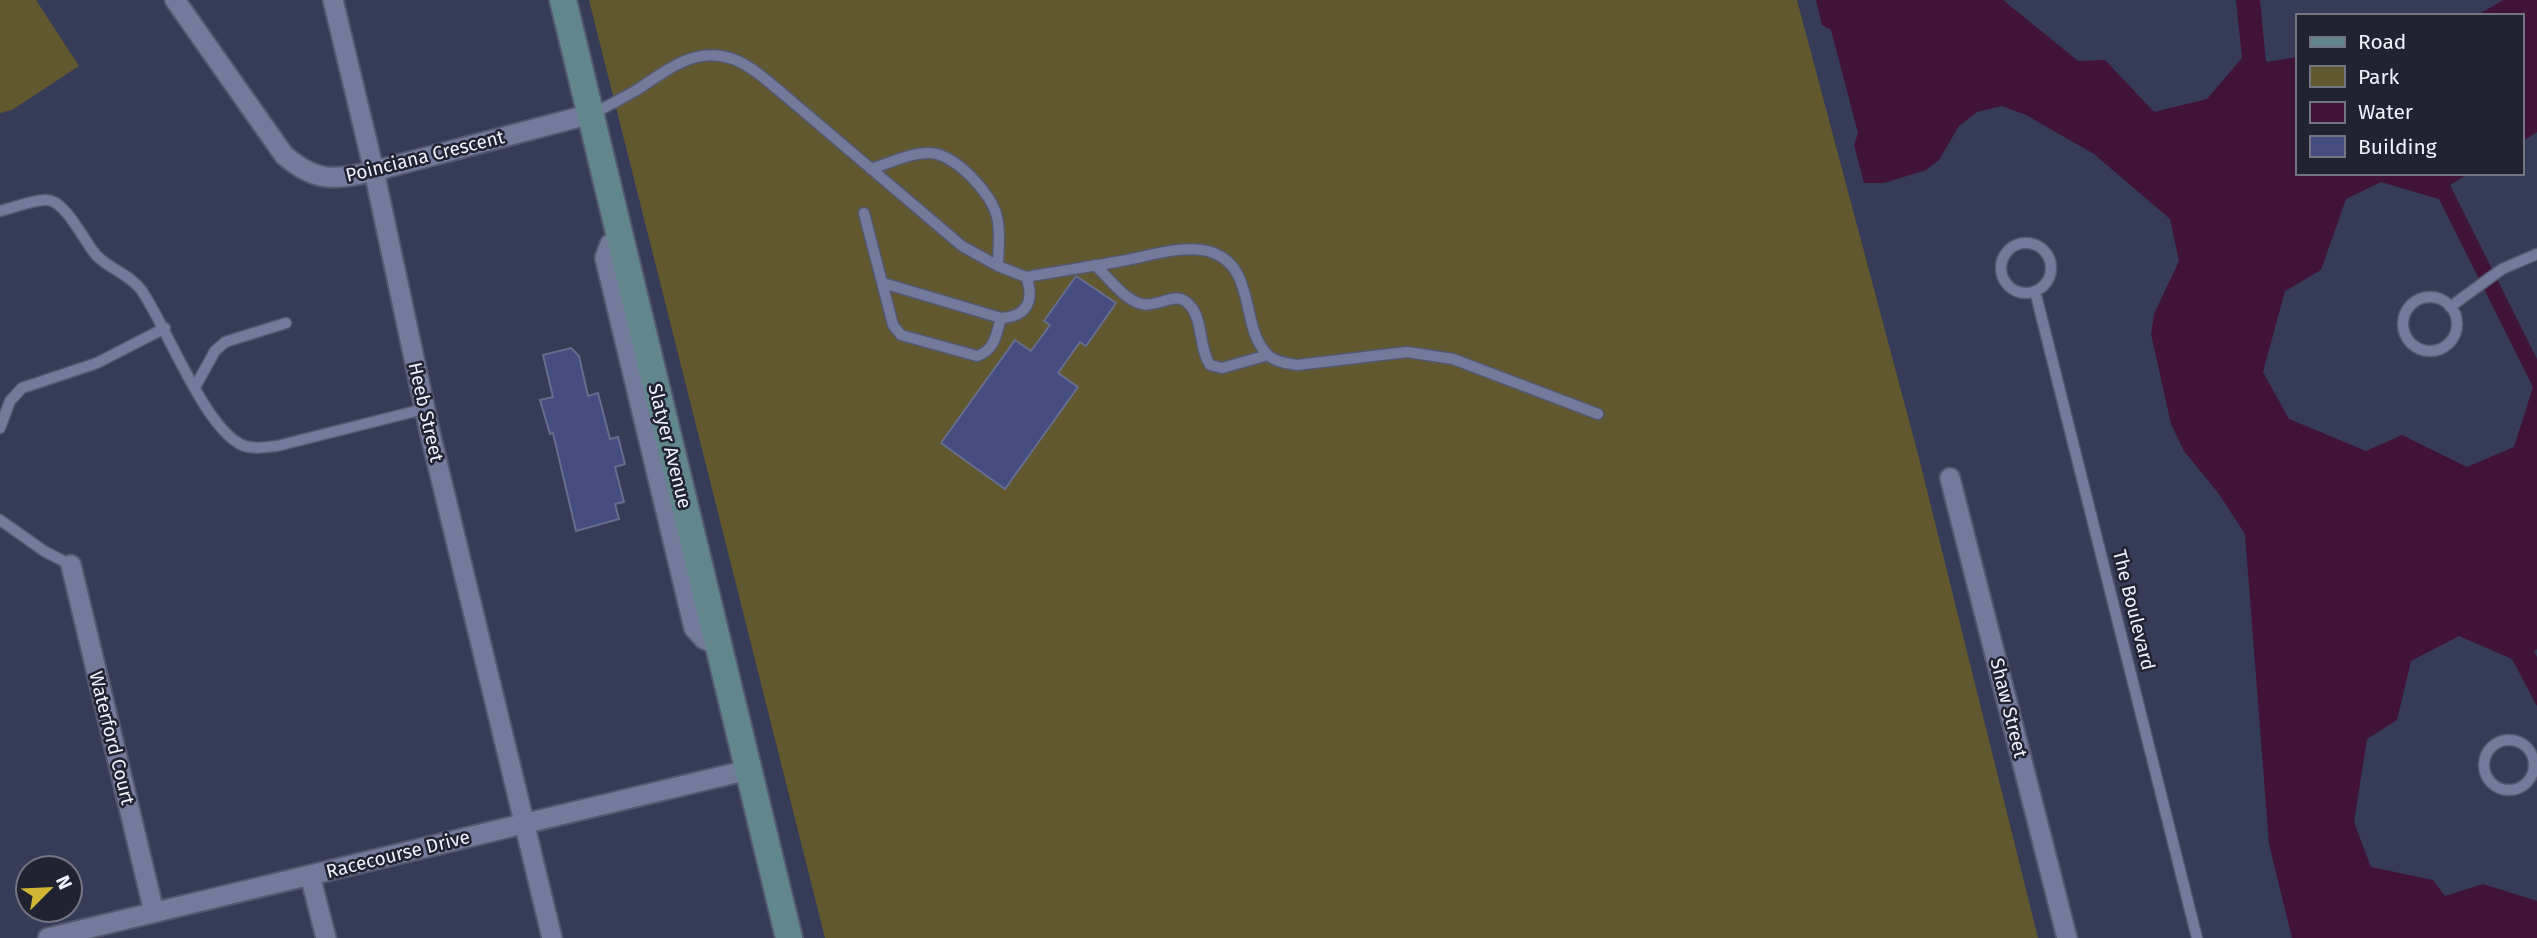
<svg xmlns="http://www.w3.org/2000/svg" width="2537" height="938" font-family="'Fira Sans',sans-serif">
	<rect width="100%" height="100%" fill="#363b58"/>
	<path fill="#615830" d="M0 0H36L79 66 12 110 0 113Z
		M589 0H1797L1919 458 2038 938H825Z"/>
	<path fill="#411338" fill-rule="evenodd" d="M1816 0H2003L2078 61 2105 60 2154 112 2207 99 2242 58 2236 0H2260L2266 62 2297 57V173H2469L2450 185 2537 359V649L2534 652 2537 657V706L2512 659 2459 636 2411 661 2397 720 2367 739 2354 822 2371 867 2433 880 2445 896 2483 884 2537 901V938H2292L2269 844 2245 534 2219 494 2184 451 2171 424 2151 334 2154 314 2179 261 2170 219 2094 154 2026 115 2002 106 1977 112 1959 126 1939 160 1926 170 1884 183H1864L1854 145 1858 133 1831 30 1822 25ZM2381 182 2439 199 2533 387 2514 447 2467 467 2402 435 2366 451 2289 419 2263 372 2285 291 2321 270 2346 199Z
		M2503 0H2537V132L2521 142V16H2476Z"/>
	<path fill="#454c80" stroke="#676d8d" stroke-width="2" d="M1076 276 1116 303 1086 346 1080 342 1058 373 1078 387 1005 489 941 443 1015 340 1031 351 1050 325 1044 321Z
		M571 348 579 356 588 396 598 393 610 439 618 437 625 464 615 467 624 502 615 504 619 519 576 531 553 433 550 434 540 400 553 397 543 355Z"/>
	<g fill="none" stroke-linecap="round" stroke-linejoin="round">
		<g stroke="#54586f" stroke-width="13">
			<path id="lane" d="M592 114C606 107 621 99 635 91 665 72 694 45 733 59 752 66 767 81 782 93L962 246 998 266 1026 277C1035 300 1027 317 1001 318L883 283
				M871 169C890 163 909 153 929 153 954 153 992 193 997 217 1001 231 998 251 998 266
				M0 211C12 208 36 199 47 200 66 201 84 241 96 255 109 269 131 275 142 291 168 330 203 424 240 444 251 450 265 447 277 446L424 409
				M864 213 893 325 901 335 977 356C995 350 996 335 1001 318
				M2001 268a25 25 0 1 1 50 0a25 25 0 1 1-50 0Z
				M1095 265C1108 277 1124 300 1142 304 1161 308 1177 287 1192 308 1203 323 1199 348 1210 365L1222 368 1268 355
				M1026 277C1060 271 1094 266 1127 260 1152 255 1183 245 1208 251 1258 265 1239 326 1267 354 1274 362 1287 363 1297 365L1407 352 1453 359 1598 414
				M2035 291 2197 938
				M2403 324a27 27 0 1 1 54 0a27 27 0 1 1-54 0Z
				M2450 307 2502 269 2537 254
				M195 387 215 351 225 342 286 323
				M0 428 10 401 22 388 97 363 165 328
				M0 520 44 551 71 565
				M2484 765a25 25 0 1 1 50 0a25 25 0 1 1-50 0Z"/>
		</g>
		<g stroke="#54586f" stroke-width="23">
			<path id="street" d="M175 0 284 155C316 183 335 180 374 171L591 114
				M333 0 374 171 430 433 552 938
				M620 239 610 244 605 258 694 628 704 639 718 645
				M1950 478 2067 938
				M71 565 154 912
				M310 875 326 938
				M48 938 748 770"/>
		</g>
		<g stroke="#54586f" stroke-width="30">
			<path id="secondary" d="M563 0 789 938"/>
		</g>
		<use href="#lane" stroke="#747a9b" stroke-width="10"/>
		<use href="#street" stroke="#747a9b" stroke-width="19"/>
		<use href="#secondary" stroke="#61878c" stroke-width="26"/>
	</g>
	<g text-anchor="middle" dominant-baseline="central" stroke-width="5" stroke-linejoin="round" paint-order="stroke">
		<g font-size="19" fill="#eff1fc" stroke="#212331">
			<text transform="translate(425 156) rotate(-14)">Poinciana Crescent</text>
			<text transform="translate(426 412) rotate(77)">Heeb Street</text>
			<text transform="translate(670 446) rotate(76)">Slatyer Avenue</text>
			<text transform="translate(2134 610) rotate(76)">The Boulevard</text>
			<text transform="translate(2009 708) rotate(76)">Shaw Street</text>
			<text transform="translate(112 738) rotate(76)">Waterford Court</text>
			<text transform="translate(398 854) rotate(-14)">Racecourse Drive</text>
		</g>
	</g>
	<rect x="2296" y="14" width="228" height="161" fill="#212331" stroke="#737582" stroke-width="2"/>
	<rect x="2310" y="37" width="35" height="10" fill="#61878c" stroke="#737582" stroke-width="2"/>
	<text x="2358" y="49" font-size="21" fill="#eff1fc">Road</text>
	<rect x="2310" y="66" width="35" height="21" fill="#615830" stroke="#737582" stroke-width="2"/>
	<text x="2358" y="84" font-size="21" fill="#eff1fc">Park</text>
	<rect x="2310" y="102" width="35" height="21" fill="#411338" stroke="#737582" stroke-width="2"/>
	<text x="2358" y="119" font-size="21" fill="#eff1fc">Water</text>
	<rect x="2310" y="136" width="35" height="21" fill="#454c80" stroke="#737582" stroke-width="2"/>
	<text x="2358" y="154" font-size="21" fill="#eff1fc">Building</text>
	<g transform="translate(49 889) rotate(66)"><circle r="33" fill="#212331" stroke="#737582" stroke-width="2"/>
	<path d="M0-5L12 26L0 18L-12 26Z" fill="#d2b735"/>
	<text y="-10" font-size="19" font-weight="bold" text-anchor="middle" fill="#eff1fc">N</text>
	</g>
</svg>
